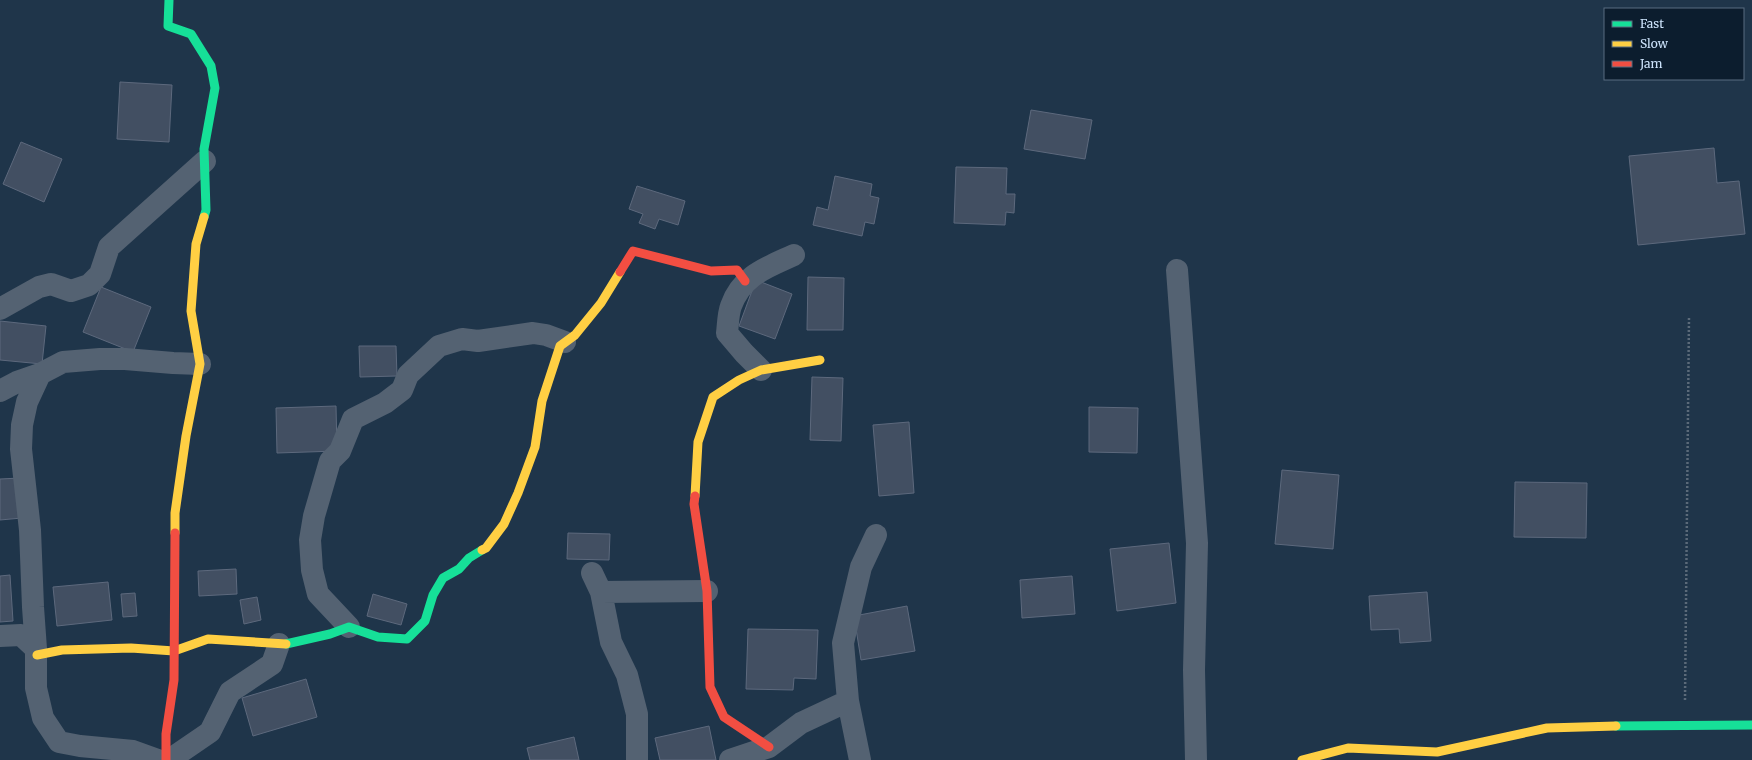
<svg xmlns="http://www.w3.org/2000/svg" width="1752" height="760" font-family="Merriweather,serif">
	<rect width="100%" height="100%" fill="#1f354a"/>
	<path fill="#424f62" stroke="#5d697d" d="M120 82 172 85 169 142 117 139Z
		M1031 110 1092 120 1085 159 1024 149Z
		M21 142 62 159 44 202 3 184Z
		M1714 148 1717 183 1739 181 1745 234 1638 245 1629 156Z
		M956 167 1007 168 1006 194H1015L1014 213 1006 212 1005 225 954 223Z
		M835 176 872 184 870 196 879 198 874 224 865 222 862 236 813 225 817 207 828 210Z
		M637 186 685 201 678 225 659 219 655 229 639 223 643 214 629 209Z
		M808 277 844 278 843 330H807Z
		M756 280 792 294 775 339 739 326Z
		M101 287 151 307 133 352 83 332Z
		M0 321 46 326 42 364 0 360Z
		M359 346H396L397 376 360 377Z
		M812 377 843 378 841 441 810 440Z
		M336 406 337 451 277 453 276 408Z
		M1089 407 1138 408 1137 453 1089 452Z
		M909 422 914 493 879 496 873 425Z
		M1282 470 1339 475 1333 549 1275 544Z
		M20 478 22 518 0 520V479Z
		M1515 482 1587 483 1586 538 1514 537Z
		M568 533 610 534 609 560 567 559Z
		M1169 543 1176 603 1117 611 1110 549Z
		M236 569 237 594 199 596 198 571Z
		M10 575 13 621 0 622V576Z
		M1072 576 1075 614 1022 618 1020 580Z
		M108 582 112 620 57 626 53 587Z
		M1427 592 1431 641 1400 643 1399 629 1371 630 1369 596Z
		M135 593 137 616 123 617 121 594Z
		M373 594 407 604 401 625 367 616Z
		M257 597 261 620 244 624 240 600Z
		M907 606 915 651 861 660 854 616Z
		M748 629 818 630 816 679 794 678 793 690 746 689Z
		M306 679 317 717 253 736 242 698Z
		M709 726 716 760H660L655 738Z
		M574 737 579 760H530L527 748Z"/>
	<g fill="none" stroke-linecap="round" stroke-linejoin="round">
		<path stroke="#5b6a79" stroke-width="2.5" stroke-dasharray="2 2" stroke-linecap="butt" d="M1685 700 1689 317"/>
		<path stroke="#546272" stroke-width="22" d="M1177 270 1197 543 1194 670 1196 760
			M0 309 39 287 51 284 71 291 89 285 100 274 109 247 205 161
			M761 370 744 353 727 333C728 325 728 314 731 306 742 275 768 267 794 255
			M0 391 17 382 40 374
			M592 573 601 592 611 642 627 675 637 714V760
			M601 592 707 591
			M349 627 318 594 312 570 310 540 314 516 330 461 340 451 353 419 385 403 402 390 408 375 439 346 462 339 478 341 533 333 546 335 565 342
			M0 636 21 635 36 649V688L43 718 59 742 80 746 133 751 158 760
			M36 649 33 607 30 530 21 449 22 425 27 402 40 374 63 362 100 359H125L173 363 200 364
			M169 760 210 732 230 692 272 664 279 644
			M730 760 769 747 801 723 848 701
			M860 760 848 701 843 643 861 567 876 535"/>
		<path stroke="#16e098" stroke-width="9" d="M169 0 168 26 191 34 211 66 215 88 204 149 206 210 204 217
			M286 644 330 634 349 627 378 637 407 639 425 621 433 595 443 578 459 569 469 558 482 550
			M1616 726 1752 725"/>
		<path stroke="#ffcf43" stroke-width="9" d="M695 496 698 442 713 397 739 380 761 370 820 360
			M175 533V513L186 436 200 364 191 311 196 244 204 217
			M482 550 486 548 504 524 518 493 535 447 542 401 560 346 575 335 601 303 620 272
			M37 655 62 650 131 648 174 651 208 639 286 644
			M1302 760 1348 748 1437 752 1547 728 1616 726"/>
		<path stroke="#f24e42" stroke-width="9" d="M620 272 633 251 711 271 737 270 745 281
			M695 496 694 504 707 591 710 687 724 717 769 747
			M166 760V734L174 680 175 533"/>
	</g>
	<rect x="1604" y="8" width="140" height="72" fill="#0c1d2e" stroke="#596c80"/>
	<rect x="1612" y="21" width="20" height="6" fill="#16e098" stroke="#596c80"/>
	<text x="1640" y="28" font-size="12" fill="#cde3fb">Fast</text>
	<rect x="1612" y="41" width="20" height="6" fill="#ffcf43" stroke="#596c80"/>
	<text x="1640" y="48" font-size="12" fill="#cde3fb">Slow</text>
	<rect x="1612" y="61" width="20" height="6" fill="#f24e42" stroke="#596c80"/>
	<text x="1640" y="68" font-size="12" fill="#cde3fb">Jam</text>
</svg>
